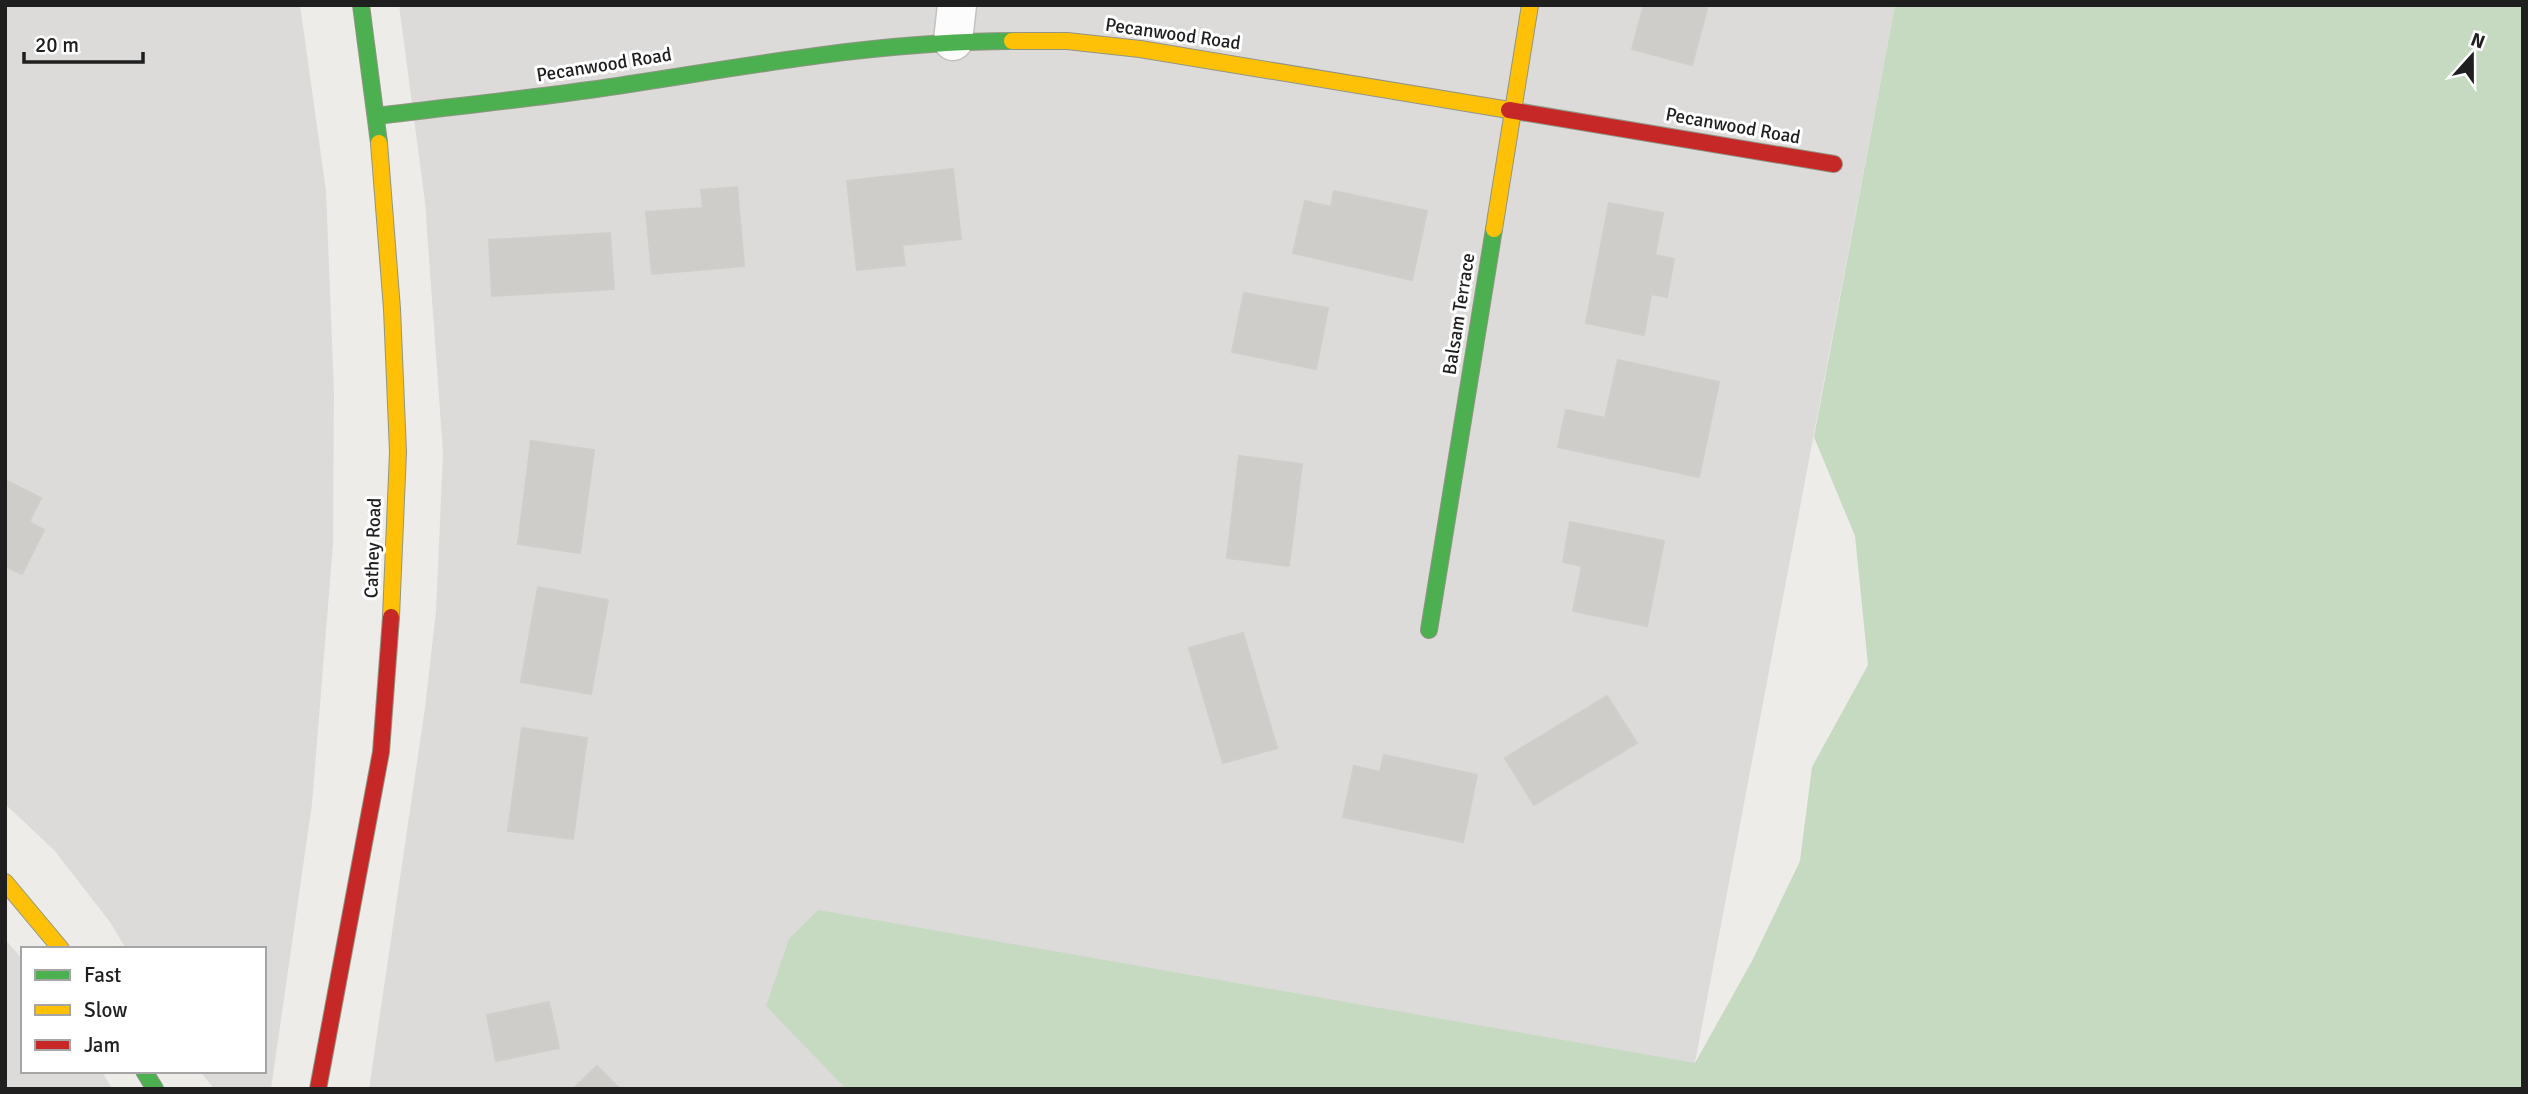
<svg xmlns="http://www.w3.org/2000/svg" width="2528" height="1094" font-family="Signika,sans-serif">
	<rect width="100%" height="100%" fill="#edece9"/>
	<path fill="#dcdbda" d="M5 5H300L326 191 334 392 333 544 312 804 271 1089H214L200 1071H264V949H126L110 922 54 850 5 804Z
		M399 5H1895L1690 1089H369L425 708 436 611 443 453 425 202Z
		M5 939 23 960V1071H102L112 1089H5Z"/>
	<path fill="#c6d9c1" d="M1895 5H2523V1089H846L766 1006 789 939 818 910 1695 1063 1752 961 1800 861 1812 767 1868 665 1855 536 1814 437Z"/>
	<path fill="#cecdca" stroke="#d0ceca" stroke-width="2" d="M1644 5H1708L1692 65 1632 49Z
		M953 169 961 239 902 245 905 265 857 270 847 181Z
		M737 187 744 266 652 274 646 212 703 208 701 190Z
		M1334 191 1427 211 1412 280 1293 253 1305 201 1331 207Z
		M1609 203 1663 213 1655 255 1674 259 1667 297 1651 294 1644 335 1586 323Z
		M610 233 614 289 492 296 489 240Z
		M1244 293 1328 308 1316 369 1232 352Z
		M1618 360 1719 382 1699 477 1558 447 1566 410 1605 418Z
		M531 441 594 450 580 553 518 544Z
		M1239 456 1302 464 1289 566 1227 558Z
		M5 480 41 498 29 522 44 530 22 574 5 566Z
		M1570 522 1664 541 1647 626 1573 611 1582 566 1563 562Z
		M538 587 608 600 591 694 521 682Z
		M1243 633 1277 748 1223 763 1189 648Z
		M1607 696 1637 743 1534 805 1505 758Z
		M522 728 587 738 573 839 508 831Z
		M1384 755 1477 775 1463 842 1343 817 1354 766 1380 772Z
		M549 1002 559 1048 496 1061 487 1015Z
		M597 1066 620 1089H573Z"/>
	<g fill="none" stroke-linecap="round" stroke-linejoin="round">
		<g stroke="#c3c2c1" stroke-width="41">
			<path id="street" d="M953 41 957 5"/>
		</g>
		<g stroke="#919583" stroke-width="18">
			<path id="fast" d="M361 5 379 143
				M377 116C448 107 518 100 589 90 729 70 870 41 1012 41
				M1429 630 1494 229
				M144 1071 155 1089"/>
		</g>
		<g stroke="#919583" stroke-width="18">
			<path id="slow" d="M1012 41H1067L1140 49 1509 110
				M379 143 392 309 398 452 391 617
				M1494 229 1530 5
				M5 882 61 949"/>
		</g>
		<g stroke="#919583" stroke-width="18">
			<path id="jam" d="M1509 110 1834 164
				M318 1089 381 752 391 617"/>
		</g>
		<use href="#street" stroke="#fcfcfc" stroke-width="38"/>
		<use href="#fast" stroke="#4caf50" stroke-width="16"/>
		<use href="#slow" stroke="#ffc107" stroke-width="16"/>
		<use href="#jam" stroke="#c62828" stroke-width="16"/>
	</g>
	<g text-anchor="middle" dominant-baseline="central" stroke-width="6" stroke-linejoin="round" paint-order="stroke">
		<g font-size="19" fill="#1f1f1f" stroke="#fff">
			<text transform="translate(1173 34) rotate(8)">Pecanwood Road</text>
			<text transform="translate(604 65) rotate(-9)">Pecanwood Road</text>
			<text transform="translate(1733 126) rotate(10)">Pecanwood Road</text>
			<text transform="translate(1459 314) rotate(-81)">Balsam Terrace</text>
			<text transform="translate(373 548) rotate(-88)">Cathey Road</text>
		</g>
	</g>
	<rect width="2528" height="1094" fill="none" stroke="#1f1f1f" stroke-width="14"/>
	<rect x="21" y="947" width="245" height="126" fill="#ffffff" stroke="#a5a5a5" stroke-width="2"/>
	<rect x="35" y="970" width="35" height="10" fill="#4caf50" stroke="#a5a5a5" stroke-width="2"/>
	<text x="84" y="982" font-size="21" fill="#1f1f1f">Fast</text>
	<rect x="35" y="1005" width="35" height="10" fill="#ffc107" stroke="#a5a5a5" stroke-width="2"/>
	<text x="84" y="1017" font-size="21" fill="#1f1f1f">Slow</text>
	<rect x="35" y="1040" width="35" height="10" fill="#c62828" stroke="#a5a5a5" stroke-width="2"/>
	<text x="84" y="1052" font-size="21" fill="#1f1f1f">Jam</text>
	<g transform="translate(2472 56) rotate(21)" stroke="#ffffff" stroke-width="5" paint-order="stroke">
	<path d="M0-5L12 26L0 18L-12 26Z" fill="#1f1f1f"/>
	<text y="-10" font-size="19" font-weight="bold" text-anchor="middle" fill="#1f1f1f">N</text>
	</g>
	<path d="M24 52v10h119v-10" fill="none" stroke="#1f1f1f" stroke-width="3.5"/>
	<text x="35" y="52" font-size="21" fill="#1f1f1f" stroke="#ffffff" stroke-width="5" paint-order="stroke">20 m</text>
</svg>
